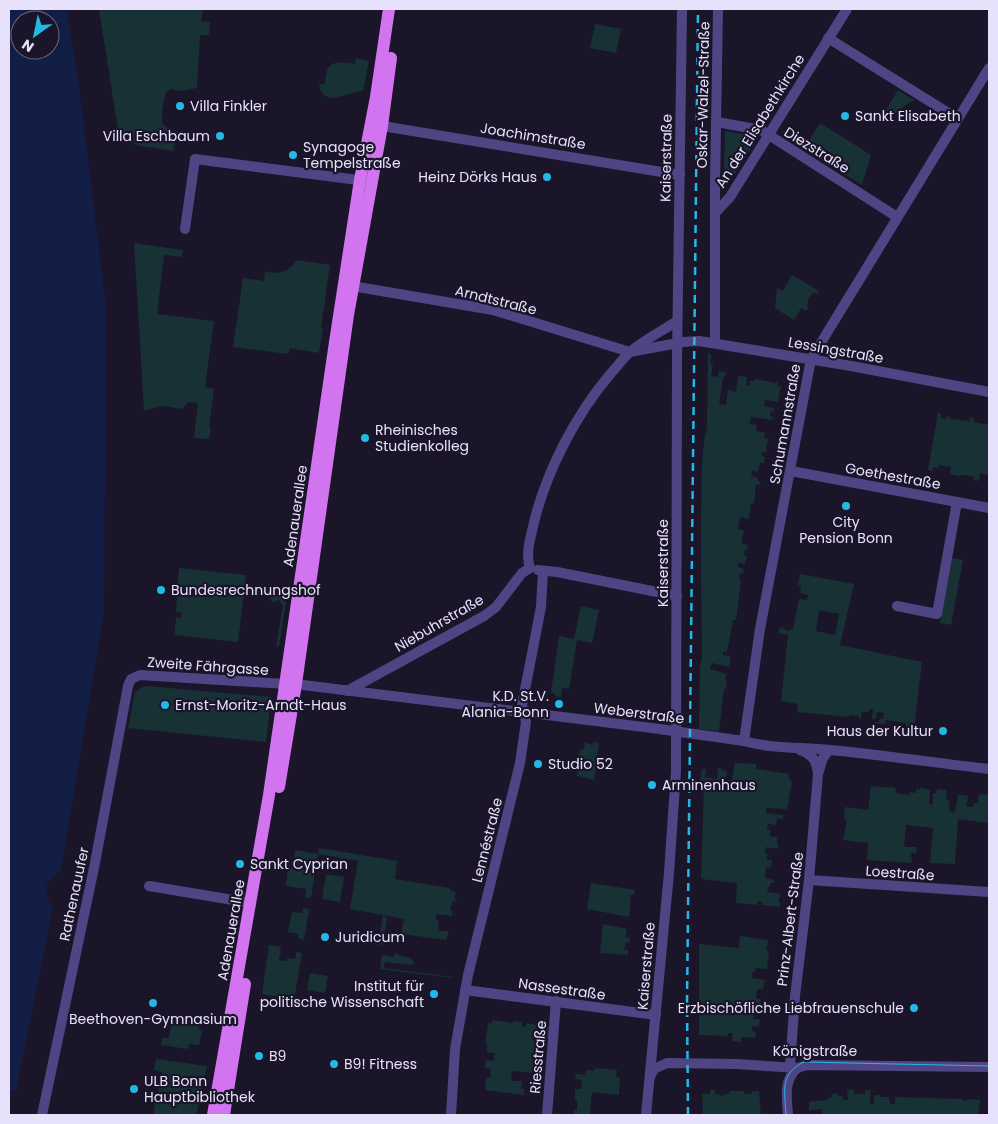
<svg xmlns="http://www.w3.org/2000/svg" width="998" height="1124" font-family="Poppins,sans-serif">
	<style>
		.green { fill: #183134; fill-rule: evenodd }
		.water { fill: #121e46; fill-rule: evenodd }
		.lines { fill: none; stroke-linecap: round; stroke-linejoin: round }
		.minor { stroke: #504584; stroke-width: 10 }
		.primary { stroke: #d274f0; stroke-width: 12 }
		.tram { stroke: #22b9e7; stroke-width: 1 }
		.rail { stroke: #22b9e7; stroke-width: 2.5; stroke-dasharray: 8 6; stroke-linecap: butt }
		.poi-dot { fill: #22b9e7; stroke: #1b152a; stroke-width: 2 }
		.labels { text-anchor: middle; stroke-width: 4.5; stroke-linejoin: round; paint-order: stroke }
		.street-label { font-size: 14px; fill: #e8e1fc; stroke: #1b152a }
		.poi-label { font-size: 14px; fill: #e8e1fc; stroke: #1b152a; text-anchor: start }
	</style>
	<rect width="100%" height="100%" fill="#1b152a"/>
	<g class="green">
		<polygon points="99,9 203,9 201,21 210,22 209,35 200,35 197,88 181,91 171,89 166,92 162,110 162,123 172,132 170,143 175,143 173,151 135,145 131,135 118,130"/>
		<polygon points="595,24 621,29 616,53 590,48"/>
		<path d="M356 58 369 61 363 91C350 90 324 111 319 84H325C326 61 334 61 355 64Z"/>
		<polygon points="898,90 914,100 898,110 891,119 883,115"/>
		<polygon points="820,123 871,155 862,185 804,149"/>
		<polygon points="725,131 753,136 756,140 735,174 731,176 727,175 724,171"/>
		<polygon points="134,243 183,250 182,257 164,255 157,314 214,321 205,387 214,389 209,427 211,427 209,439 194,438 198,403 189,402 184,406 183,409 161,406 144,411"/>
		<path d="M297 260 330 265 321 328H323L319 353 290 348 288 354 233 347 243 278 264 281 265 271C279 275 289 272 297 260Z"/>
		<polygon points="792,275 819,291 817,294 813,292 807,302 808,303 807,306 809,307 806,311 801,308 794,320 775,308 777,288 783,291"/>
		<path d="M708 353 711 354 710 364H713L711 376 718 377 719 371 727 373 723 378 719 404 726 405 728 390 736 392 738 376 747 377 746 385 749 386 750 381H755V379L775 383 778 382 777 386H781L778 402 765 400 764 406 774 408V411H771L770 416 773 417 772 420 751 417 749 424 757 425 756 431 765 433 764 438 769 439 766 447 767 452H762V456L765 457 764 463H760L758 472 752 471 751 476 758 478V481L761 482 760 485H756L754 504 751 503 749 519 740 517 738 529 744 531 741 543 748 545 747 550H745L744 555 747 556 745 564 738 563V567L744 569 743 574 740 573 739 579 741 580 736 620H733L727 652H723V655L729 656 731 658 729 667 712 663 710 669 726 674 725 680 727 681 726 689H724L719 731 699 729 700 667 702 657C701 610 701 562 701 515 702 486 700 455 707 427Z"/>
		<polygon points="938,413 941,414 941,418 946,419 946,416 950,417 950,419 969,421 970,417 974,418 974,422 989,425 988,476 980,473 979,481 974,480 974,477 967,475 960,475 959,476 950,474 951,467 939,465 938,468 933,467 933,471 928,470"/>
		<polygon points="952,558 963,560 951,625 940,623"/>
		<polygon points="179,568 246,575 238,642 174,635 176,618 181,618 182,612 176,612"/>
		<path d="M800 574 854 584 840 645 922 662 913 736 908 735V727H906V723L886 720 885 724 875 723V722H879L880 718 883 719 884 713 877 712 876 719H872L873 709H869V712H862L861 719H859V716L849 715V717L797 712 798 704 781 701 788 635 778 633 780 627 785 628 784 630 789 631 790 629 793 630 799 599 807 600 808 595 800 593 801 586 798 585ZM819 610 839 614 835 635 816 631Z"/>
		<polygon points="271,587 288,590 279,646 276,646 283,606 279,600 272,603 270,597"/>
		<polygon points="581,606 599,610 592,643 577,640 569,689 562,688 561,697 555,696 555,694 551,693 559,636 574,639"/>
		<polygon points="147,686 271,697 266,742 128,728 135,692 142,687"/>
		<polygon points="585,742 592,745 593,742 599,743 594,780 577,776 580,749 584,749"/>
		<polygon points="735,762 737,763 756,764 756,769 789,774 789,779 792,782 787,809 766,808 766,813 783,815 783,819 777,818 776,825 768,824 767,830 770,830 770,836 777,837 777,842 778,843 778,849 766,847 765,853 767,854 767,860 772,860 771,868 766,867 765,878 774,880 773,883 770,883 770,887 768,887 767,892 781,894 778,902 780,903 780,907 762,905 762,902 758,901 757,905 736,903 737,883 701,879 704,787 700,782 702,769 706,769 705,777 717,779 718,768 723,769 723,771 727,771 726,780 732,780"/>
		<polygon points="871,786 896,788 895,793 909,795 910,792 916,793 916,789 920,790 921,787 924,788 925,789 930,790 929,804 933,805 933,793 936,793 937,789 947,790 946,800 950,801 949,811 955,812 958,794 968,796 966,806 973,807 974,803 978,803 979,794 989,795 989,823 958,819 955,864 930,863 933,828 906,825 904,847 917,847 916,853 911,853 912,863 867,860 868,843 843,840 847,820 844,819 845,807 868,810"/>
		<polygon points="319,848 397,861 395,879 450,888 450,890 456,892 454,898 457,899 456,901 453,900 450,910 453,911 452,916 436,914 436,919 439,920 438,931 449,931 446,940 401,934 404,919 384,915 387,919 383,945 357,941 357,936 379,939 383,915 350,909 358,861 318,854 311,898 305,897 306,889 286,886 288,868 293,868 295,850 318,854"/>
		<polygon points="326,874 344,877 340,902 322,899"/>
		<polygon points="591,883 635,890 634,895 629,895 631,898 629,917 587,909"/>
		<polygon points="303,908 309,909 304,940 298,938 298,934 288,932 292,912 302,913"/>
		<polygon points="603,924 627,929 625,937 630,938 629,943 626,942 624,950 628,950 628,955 600,953"/>
		<polygon points="740,936 768,940 766,950 769,951 767,969 756,968 755,972 752,972 752,978 765,980 763,989 757,989 756,999 761,999 760,1008 756,1008 753,1019 760,1019 759,1027 752,1026 752,1031 756,1032 755,1038 741,1037 741,1042 732,1041 733,1033 728,1033 728,1036 699,1035 699,944 739,948"/>
		<polygon points="269,945 281,947 279,960 287,961 287,958 295,959 296,952 302,953 294,1000 262,994"/>
		<polygon points="395,952 397,955 408,957 413,960 413,965 385,962 384,968 453,977 453,978 380,969 382,955 394,957"/>
		<polygon points="310,973 328,976 325,993 307,990"/>
		<polygon points="165,1014 199,1020 199,1030 202,1031 199,1045 189,1044 188,1049 161,1045 162,1038 169,1038 171,1026 164,1024"/>
		<polygon points="492,1020 513,1023 514,1021 522,1022 522,1026 526,1027 527,1023 549,1027 548,1038 533,1037 533,1041 538,1042 537,1048 534,1048 533,1061 534,1061 532,1073 512,1071 511,1081 522,1081 521,1089 524,1089 524,1095 485,1090 486,1077 490,1078 491,1069 485,1068 486,1060 493,1061 495,1053 487,1053 487,1044 485,1044 488,1023 492,1023"/>
		<polygon points="156,1059 207,1066 196,1115 153,1115 162,1072 154,1070"/>
		<polygon points="595,1068 617,1070 616,1077 620,1077 619,1095 592,1092 590,1115 574,1115 573,1110 577,1110 577,1101 575,1100 575,1089 581,1089 582,1080 575,1079 576,1074 585,1075 586,1070 594,1071"/>
		<polygon points="711,1089 715,1090 715,1094 724,1096 724,1094 730,1093 730,1091 744,1091 745,1094 752,1094 752,1091 759,1091 761,1115 703,1115 702,1094 710,1094"/>
		<polygon points="847,1089 854,1090 854,1094 865,1094 865,1090 871,1090 870,1104 874,1104 874,1095 880,1095 880,1097 889,1097 890,1104 895,1104 895,1097 962,1099 964,1101 969,1099 980,1100 978,1115 822,1115 822,1109 809,1110 809,1102 827,1100 827,1098 832,1097 831,1093 838,1094 838,1096 843,1096 843,1100 848,1100"/>
	</g>
	<path class="water" d="M9 9H67L78 78 106 306 104 612 61 870C44 882 42 891 53 908L16 1090 9 1091ZM20 20H50V50H20Z"/>
	<g class="lines">
		<g class="minor">
			<polyline points="828,38 958,119"/>
			<polyline points="717,122 761,130 897,217"/>
			<polyline points="382,126 680,175"/>
			<polyline points="716,212 730,197 847,9"/>
			<polyline points="185,229 195,159 366,181"/>
			<polyline points="352,286 493,310 630,352"/>
			<polyline points="715,343 715,184 718,9"/>
			<polyline points="630,352 683,342 699,341 851,366 989,392"/>
			<polyline points="791,471 989,508"/>
			<path d="M530 568C526 556 529 543 532 531 544 475 575 415 612 372 618 366 623 358 630 352 644 340 662 331 677 321"/>
			<polyline points="538,570 557,572 677,596"/>
			<polyline points="897,606 937,614 957,502"/>
			<polyline points="347,691 484,616 496,607 522,573 530,568"/>
			<polyline points="744,741 760,629 811,359 989,68"/>
			<path d="M800 750C813 755 816 760 818 773"/>
			<polyline points="809,880 989,892"/>
			<polyline points="149,886 251,903"/>
			<polyline points="465,990 656,1015"/>
			<polyline points="790,1067 795,996 809,880 818,774 823,758 829,750"/>
			<polyline points="650,1077 654,1069 667,1063 736,1064 797,1068 807,1065 989,1067"/>
			<path d="M42 1115 95 863 128 686 131 679 140 675 303 685 652 728 744 741C772 749 801 747 830 750 883 755 936 763 989 769"/>
			<polyline points="451,1115 455,1049 468,975 520,763 526,722 522,705 541,607 543,571"/>
			<polyline points="547,1115 556,1001"/>
			<polyline points="646,1115 669,873 676,771 677,358 682,9"/>
			<path d="M788 1115C787 1098 783 1081 797 1068"/>
		</g>
		<g class="primary">
			<polyline points="279,787 296,684 348,315 382,126 391,58"/>
			<polyline points="213,1115 269,795 335,342 360,180 376,97 389,9"/>
			<polyline points="224,1115 245,984"/>
		</g>
		<path class="tram" d="M786 1115C785 1091 779 1074 804 1062L989 1066"/>
		<polyline class="rail" points="688,1115 687,1002 698,9"/>
	</g>
	<g class="poi-dot">
		<circle cx="180" cy="106" r="5"/>
		<circle cx="845" cy="116" r="5"/>
		<circle cx="220" cy="136" r="5"/>
		<circle cx="293" cy="155" r="5"/>
		<circle cx="547" cy="177" r="5"/>
		<circle cx="365" cy="438" r="5"/>
		<circle cx="846" cy="506" r="5"/>
		<circle cx="161" cy="590" r="5"/>
		<circle cx="559" cy="704" r="5"/>
		<circle cx="165" cy="705" r="5"/>
		<circle cx="943" cy="731" r="5"/>
		<circle cx="538" cy="764" r="5"/>
		<circle cx="652" cy="785" r="5"/>
		<circle cx="240" cy="864" r="5"/>
		<circle cx="325" cy="937" r="5"/>
		<circle cx="434" cy="994" r="5"/>
		<circle cx="153" cy="1003" r="5"/>
		<circle cx="914" cy="1008" r="5"/>
		<circle cx="259" cy="1056" r="5"/>
		<circle cx="334" cy="1064" r="5"/>
		<circle cx="134" cy="1089" r="5"/>
	</g>
	<g class="labels">
		<g class="street-label">
			<text transform="translate(703 95) rotate(-89)" y="5">Oskar-Walzel-Straße</text>
			<text transform="translate(760 121) rotate(-58)" y="5">An der Elisabethkirche</text>
			<text transform="translate(533 136) rotate(9)" y="5">Joachimstraße</text>
			<text transform="translate(817 150) rotate(32)" y="5">Diezstraße</text>
			<text transform="translate(666 158) rotate(-89)" y="5">Kaiserstraße</text>
			<text transform="translate(496 300) rotate(14)" y="5">Arndtstraße</text>
			<text transform="translate(836 350) rotate(10)" y="5">Lessingstraße</text>
			<text transform="translate(785 424) rotate(-80)" y="5">Schumannstraße</text>
			<text transform="translate(893 476) rotate(10)" y="5">Goethestraße</text>
			<text transform="translate(295 516) rotate(-82)" y="5">Adenauerallee</text>
			<text transform="translate(663 563) rotate(-90)" y="5">Kaiserstraße</text>
			<text transform="translate(439 623) rotate(-30)" y="5">Niebuhrstraße</text>
			<text transform="translate(208 666) rotate(4)" y="5">Zweite Fährgasse</text>
			<text transform="translate(639 713) rotate(7)" y="5">Weberstraße</text>
			<text transform="translate(487 840) rotate(-76)" y="5">Lennéstraße</text>
			<text transform="translate(900 873) rotate(4)" y="5">Loestraße</text>
			<text transform="translate(74 894) rotate(-78)" y="5">Rathenauufer</text>
			<text transform="translate(790 919) rotate(-83)" y="5">Prinz-Albert-Straße</text>
			<text transform="translate(231 930) rotate(-80)" y="5">Adenauerallee</text>
			<text transform="translate(646 966) rotate(-85)" y="5">Kaiserstraße</text>
			<text transform="translate(562 989) rotate(8)" y="5">Nassestraße</text>
			<text x="815" y="1056">Königstraße</text>
			<text transform="translate(538 1057) rotate(-85)" y="5">Riesstraße</text>
		</g>
		<g class="poi-label">
			<text x="190" y="111">Villa Finkler</text>
			<text x="855" y="121">Sankt Elisabeth</text>
			<text x="210" y="141" text-anchor="end">Villa Eschbaum</text>
			<text x="303" y="152">Synagoge<tspan x="303" dy="16">Tempelstraße</tspan></text>
			<text x="537" y="182" text-anchor="end">Heinz Dörks Haus</text>
			<text x="375" y="435">Rheinisches<tspan x="375" dy="16">Studienkolleg</tspan></text>
			<text x="846" y="527" text-anchor="middle">City<tspan x="846" dy="16">Pension Bonn</tspan></text>
			<text x="171" y="595">Bundesrechnungshof</text>
			<text x="549" y="701" text-anchor="end">K.D. St.V.<tspan x="549" dy="16">Alania-Bonn</tspan></text>
			<text x="175" y="710">Ernst-Moritz-Arndt-Haus</text>
			<text x="933" y="736" text-anchor="end">Haus der Kultur</text>
			<text x="548" y="769">Studio 52</text>
			<text x="662" y="790">Arminenhaus</text>
			<text x="250" y="869">Sankt Cyprian</text>
			<text x="335" y="942">Juridicum</text>
			<text x="424" y="991" text-anchor="end">Institut für<tspan x="424" dy="16">politische Wissenschaft</tspan></text>
			<text x="904" y="1013" text-anchor="end">Erzbischöfliche Liebfrauenschule</text>
			<text x="153" y="1024" text-anchor="middle">Beethoven-Gymnasium</text>
			<text x="269" y="1061">B9</text>
			<text x="344" y="1069">B9! Fitness</text>
			<text x="144" y="1086">ULB Bonn<tspan x="144" dy="16">Hauptbibliothek</tspan></text>
		</g>
	</g>
	<rect width="998" height="1124" fill="none" stroke="#e8e1fc" stroke-width="20"/>
	<g transform="translate(35 35) rotate(213)"><circle r="24" fill="#1b152a" stroke="#6d677e"/>
	<path d="M0-4L9 19L0 12L-9 19Z" fill="#22b9e7"/>
	<text y="-8" font-size="14" font-weight="bold" text-anchor="middle" fill="#e8e1fc">N</text>
	</g>
</svg>
